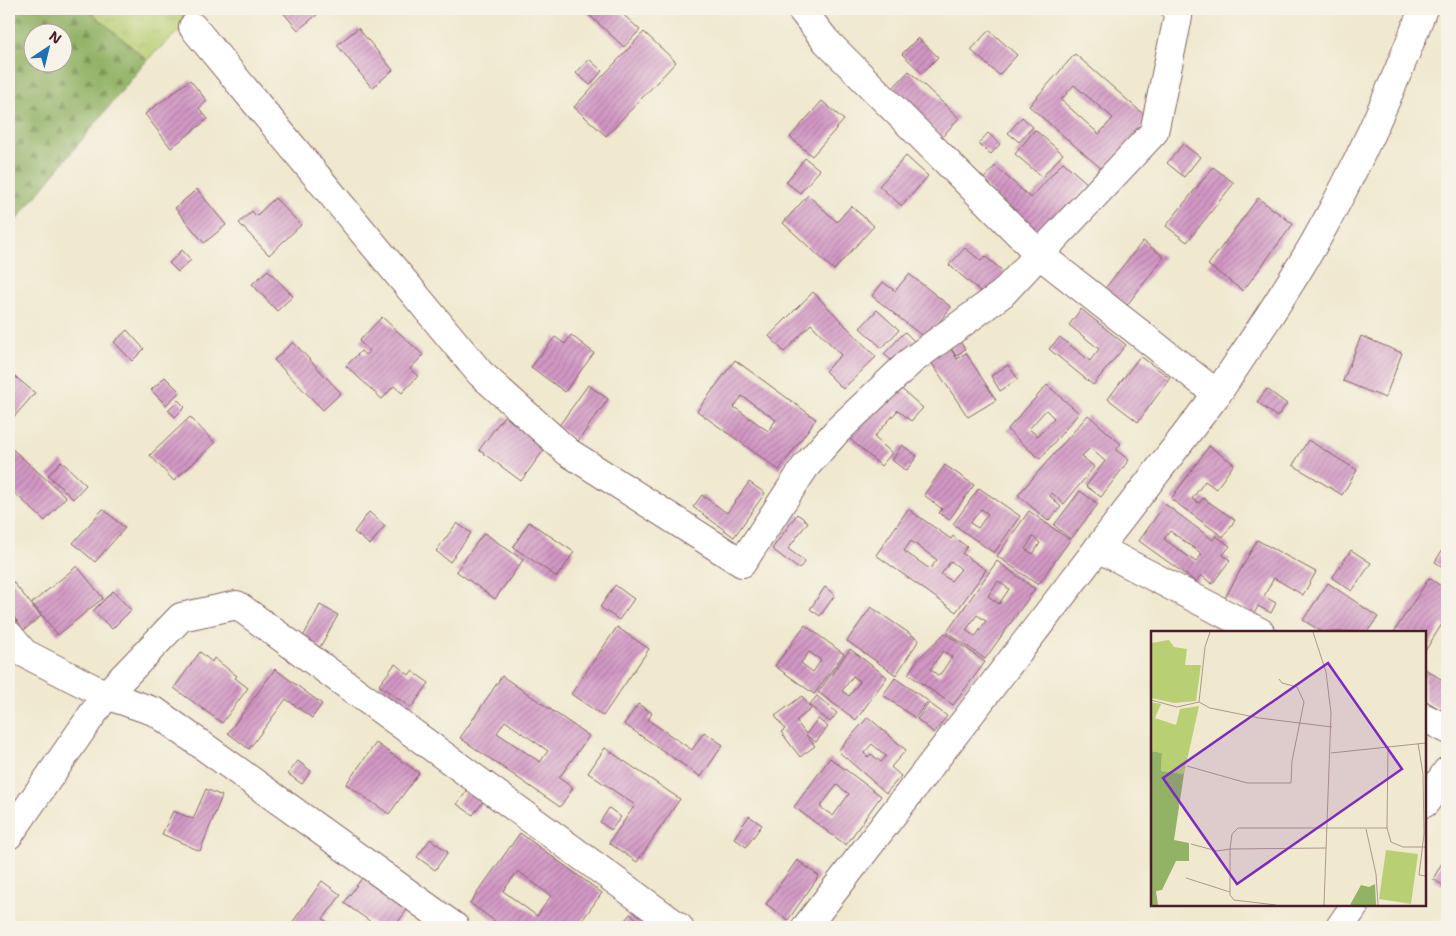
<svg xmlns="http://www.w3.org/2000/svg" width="1456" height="936" font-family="'Shantell Sans',sans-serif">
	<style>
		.grass { fill: url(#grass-tufts); stroke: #827750 }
		.forest { fill: url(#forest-firs); stroke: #6e6848; fill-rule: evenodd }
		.building { fill: url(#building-hatch); fill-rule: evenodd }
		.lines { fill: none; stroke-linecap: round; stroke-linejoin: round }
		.minor-casing { stroke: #846564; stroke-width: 30 }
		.tertiary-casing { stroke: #846564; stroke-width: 30 }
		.minor { stroke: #fff; stroke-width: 28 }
		.tertiary { stroke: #fff; stroke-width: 28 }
		.inset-road { fill: none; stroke: #ae988d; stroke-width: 1 }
		.view { fill: #7b2cbf; fill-opacity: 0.15; stroke: #7b2cbf; stroke-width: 2.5 }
		.inset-edge { fill: none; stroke: #4a1f2b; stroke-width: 2.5 }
	</style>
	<defs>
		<pattern id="grass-tufts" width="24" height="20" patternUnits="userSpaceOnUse" patternTransform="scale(1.25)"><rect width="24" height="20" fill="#b9cf74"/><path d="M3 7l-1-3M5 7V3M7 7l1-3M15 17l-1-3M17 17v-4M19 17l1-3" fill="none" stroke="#a1b165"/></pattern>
		<pattern id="forest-firs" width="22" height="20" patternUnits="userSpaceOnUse" patternTransform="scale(1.25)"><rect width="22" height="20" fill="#92b266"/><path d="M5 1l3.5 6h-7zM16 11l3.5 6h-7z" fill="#799054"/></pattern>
		<pattern id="building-hatch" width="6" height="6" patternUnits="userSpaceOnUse" patternTransform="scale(1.25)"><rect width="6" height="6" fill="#d298c5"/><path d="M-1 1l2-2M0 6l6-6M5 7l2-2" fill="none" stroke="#ac7ba0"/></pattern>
	</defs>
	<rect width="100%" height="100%" fill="#f7f3e8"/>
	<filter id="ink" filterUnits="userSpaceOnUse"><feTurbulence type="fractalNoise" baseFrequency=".02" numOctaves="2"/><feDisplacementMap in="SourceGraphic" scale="10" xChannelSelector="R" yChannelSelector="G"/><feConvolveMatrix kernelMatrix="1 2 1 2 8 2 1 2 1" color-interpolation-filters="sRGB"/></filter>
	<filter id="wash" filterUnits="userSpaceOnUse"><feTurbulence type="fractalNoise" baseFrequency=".0096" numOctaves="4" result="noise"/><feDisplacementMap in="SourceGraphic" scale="20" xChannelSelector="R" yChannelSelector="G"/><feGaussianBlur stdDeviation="1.12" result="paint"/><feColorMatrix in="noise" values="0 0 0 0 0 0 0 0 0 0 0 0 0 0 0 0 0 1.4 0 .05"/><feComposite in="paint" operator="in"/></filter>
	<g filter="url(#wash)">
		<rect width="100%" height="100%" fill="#f0e8cf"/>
		<polygon class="grass" points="87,9 203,9 147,60"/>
		<path class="forest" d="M9 9H87L147 60 9 229ZM32 32H62V62H32Z"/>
		<g id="blocks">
			<g class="building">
				<polygon points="280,9 324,9 298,30"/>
				<polygon points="591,9 617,9 640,30 624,47 587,13"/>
				<polygon points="358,28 393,70 372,88 337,45"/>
				<polygon points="989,30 1017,55 999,75 971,50"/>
				<polygon points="644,32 676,62 606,136 574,107"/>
				<polygon points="918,38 938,57 922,73 902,54"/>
				<path d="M1075 54 1149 119 1104 171 1029 106ZM1074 85 1113 118 1099 134 1061 100Z"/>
				<polygon points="589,59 602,71 590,85 576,73"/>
				<polygon points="909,71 959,118 942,137 891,90"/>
				<polygon points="190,80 207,101 199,108 208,119 171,148 145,114"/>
				<polygon points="822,101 844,120 812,156 790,137"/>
				<polygon points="1022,117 1033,127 1019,142 1008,133"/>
				<polygon points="1035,130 1063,154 1042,177 1015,154"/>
				<polygon points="988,133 1000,144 991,154 978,144"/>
				<polygon points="1183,144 1200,157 1184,177 1167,163"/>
				<polygon points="906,156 928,176 902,206 879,186"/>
				<polygon points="805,158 820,170 800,193 786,182"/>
				<polygon points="1063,162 1088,184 1039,240 981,182 995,166 1031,198"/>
				<polygon points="1213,167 1234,183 1187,242 1166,226"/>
				<polygon points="197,189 226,225 204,243 175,208"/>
				<polygon points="808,195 837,222 851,206 874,226 834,270 783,223"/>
				<polygon points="275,198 301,225 269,255 239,223 252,211 256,216"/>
				<polygon points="1258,198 1293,224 1243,291 1208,265"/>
				<polygon points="1143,241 1164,257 1124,309 1102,292"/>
				<polygon points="965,248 981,261 985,256 1005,273 986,296 949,265"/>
				<polygon points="182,250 191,260 178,272 169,263"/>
				<polygon points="268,270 293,296 277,311 252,284"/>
				<polygon points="909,274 951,307 926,339 872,296 883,282 895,291"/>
				<polygon points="813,292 876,357 843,389 825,371 841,355 811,324 784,352 769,336"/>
				<polygon points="1081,309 1126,345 1093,385 1049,349 1060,337 1090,361 1099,349 1069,325"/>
				<polygon points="877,310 899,330 882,348 860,328"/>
				<polygon points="382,317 423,355 410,369 418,376 402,393 394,386 382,399 346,366 361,351 365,355 370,351 359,341"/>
				<polygon points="127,330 144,349 132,361 114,342"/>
				<polygon points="905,332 916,343 896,364 884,354"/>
				<polygon points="571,335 594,353 565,392 531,367 555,337 565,344"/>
				<polygon points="1361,336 1402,353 1385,398 1343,381"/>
				<polygon points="959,340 965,349 956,356 950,346"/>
				<polygon points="293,342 341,393 323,410 274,360"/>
				<polygon points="949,346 957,359 966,353 996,400 968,417 929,359"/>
				<polygon points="1140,356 1170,378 1138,422 1108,399"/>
				<path d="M735 360 816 419 779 470 697 411ZM742 396 776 420 768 431 734 407Z"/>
				<polygon points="1008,365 1018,379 1000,391 991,376"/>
				<polygon points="11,373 35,393 13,418 9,414 9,376"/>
				<polygon points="165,377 180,392 166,405 151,390"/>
				<polygon points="896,384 923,408 911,421 898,410 874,437 892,453 881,466 849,438"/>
				<polygon points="588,385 608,399 578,441 558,427"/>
				<path d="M1047 385 1079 413 1040 459 1007 430ZM1046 410 1054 418 1038 436 1029 429Z"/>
				<polygon points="1267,389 1287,404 1277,417 1257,402"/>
				<polygon points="178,400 185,407 175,417 168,410"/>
				<polygon points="1088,415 1121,444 1116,450 1129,460 1101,497 1086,486 1105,461 1090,448 1082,456 1094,467 1064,504 1052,493 1050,496 1061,507 1048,521 1018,495"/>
				<polygon points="504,416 546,447 521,481 479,450"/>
				<polygon points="190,417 215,443 174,481 150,455"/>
				<polygon points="1308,440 1357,470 1342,495 1293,465"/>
				<polygon points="902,445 917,456 906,471 892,460"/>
				<polygon points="9,446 66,497 45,521 9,488"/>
				<polygon points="1209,446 1234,464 1216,489 1205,481 1192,499 1199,503 1203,498 1235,520 1223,537 1171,499"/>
				<polygon points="61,461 86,485 73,499 48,475"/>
				<polygon points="945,465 974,485 949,520 939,513 942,509 924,495"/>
				<polygon points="749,482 765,493 734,537 693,507 702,495 727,513"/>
				<path d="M979 488 1020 516 994 553 953 524ZM981 509 988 514 978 528 970 523Z"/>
				<polygon points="1080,491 1098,504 1071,539 1054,525"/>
				<path d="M1165 504 1213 540 1216 536 1230 546 1223 555 1230 560 1212 584 1201 575 1196 582 1139 541ZM1170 531 1202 554 1196 562 1164 539Z"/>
				<polygon points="103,509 125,528 95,562 73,543"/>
				<path d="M908 509 951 539 953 536 967 547 962 553 986 570 956 612 876 555ZM911 541 937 560 930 569 904 551ZM951 561 961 569 951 581 941 574Z"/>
				<path d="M1029 511 1070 540 1038 585 997 556ZM1033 537 1040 543 1033 554 1025 549Z"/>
				<polygon points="369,512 385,526 370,545 354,532"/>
				<polygon points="797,514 808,522 788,549 805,561 799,569 772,549"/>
				<polygon points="529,522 574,552 557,577 513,547"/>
				<polygon points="457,523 471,533 450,562 436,551"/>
				<polygon points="484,533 523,560 495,599 456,571"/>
				<polygon points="1257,540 1316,572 1303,595 1274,578 1264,596 1276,603 1271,613 1258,606 1254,614 1225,598"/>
				<polygon points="1447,542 1447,570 1435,562"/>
				<polygon points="1351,550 1371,563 1352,591 1332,578"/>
				<path d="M997 561 1035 589 985 659 947 632ZM998 581 1009 589 999 604 988 596ZM977 615 986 621 975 637 966 630Z"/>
				<polygon points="77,566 103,598 58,635 32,603"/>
				<polygon points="9,577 41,616 24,630 9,611"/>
				<polygon points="1429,578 1447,590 1447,628 1442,624 1425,651 1425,632 1394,632"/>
				<polygon points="1328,583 1378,617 1367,632 1322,632 1303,620"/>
				<polygon points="615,585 634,599 619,620 600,607"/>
				<polygon points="825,587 835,595 820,616 810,609"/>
				<polygon points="113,591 131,610 112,629 93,611"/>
				<polygon points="320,605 338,615 320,647 303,637"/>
				<polygon points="871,607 919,640 896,675 847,641"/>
				<path d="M805 625 844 654 814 694 775 666ZM809 652 821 660 813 672 801 663Z"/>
				<polygon points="617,627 649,649 603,716 571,694"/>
				<path d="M945 633 985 662 953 705 908 674 917 660ZM943 651 952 657 939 676 930 669Z"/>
				<path d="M850 649 887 677 856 720 818 692ZM853 676 860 682 849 696 842 691Z"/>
				<polygon points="200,652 212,662 214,658 237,676 235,678 248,688 222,723 174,688"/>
				<polygon points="395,664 409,675 412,671 429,683 411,708 379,685"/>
				<polygon points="275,669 322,704 312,718 286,699 249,749 228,733"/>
				<polygon points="1425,669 1447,683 1447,714 1425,700"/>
				<path d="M502 676 589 736 559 778 573 788 560 807 460 738ZM505 721 548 751 540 762 497 733Z"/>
				<polygon points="895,678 928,701 915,718 883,695"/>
				<polygon points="802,696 811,709 796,721 806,734 818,719 828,727 816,742 806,735 815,746 800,757 781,732 785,729 775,716"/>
				<polygon points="817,696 837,713 830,722 809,705"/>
				<polygon points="929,703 947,716 934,733 917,719"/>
				<polygon points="638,704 652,713 648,720 692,750 704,732 723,745 701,777 624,724"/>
				<path d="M868 717 906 750 891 767 901 776 886 793 838 751ZM872 744 886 756 881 762 871 754 868 757 864 753Z"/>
				<polygon points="376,743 419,773 389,814 346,784"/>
				<polygon points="605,748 680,799 637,862 609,843 635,805 588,773"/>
				<path d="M830 758 881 796 846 845 794 807ZM837 785 849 794 833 816 820 807Z"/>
				<polygon points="298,761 311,771 302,784 288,774"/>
				<polygon points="470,787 485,799 473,815 457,804"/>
				<polygon points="206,789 222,796 200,851 162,834 173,811 193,819"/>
				<polygon points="609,808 621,817 611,830 600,822"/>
				<polygon points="749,816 762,825 746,847 734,838"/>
				<path d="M520 833 602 893 577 927H503L470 903ZM518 871 551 896 537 916 503 891Z"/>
				<polygon points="430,839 448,852 435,870 417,857"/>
				<polygon points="1447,854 1447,888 1433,879"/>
				<polygon points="797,860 819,876 788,920 766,904"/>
				<polygon points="362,878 407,910 394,927 378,927 344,903"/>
				<polygon points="322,881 341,895 323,919 335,927 289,927"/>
				<polygon points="630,914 649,927 620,927"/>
			</g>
		</g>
	</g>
	<g filter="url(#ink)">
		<use href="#blocks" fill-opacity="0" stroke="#846564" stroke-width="1"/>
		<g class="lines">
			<defs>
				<g id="minor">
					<polyline points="801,9 826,41 1040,255 1217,394"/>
					<polyline points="193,27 480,373 568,452 742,563 805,467 837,431 911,361 1002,294 1154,132 1178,17 1176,9"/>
					<polyline points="1098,548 1260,632"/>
					<polyline points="9,635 24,653 106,695 181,617 237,605 679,927"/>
					<polyline points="1425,718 1447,729"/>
					<polyline points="1425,803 1447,771"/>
					<polyline points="9,835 106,695 156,712 455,927"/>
					<polyline points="1340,927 1355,905"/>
				</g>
				<path id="tertiary" d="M806 927 1217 394C1251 343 1286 293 1316 240 1358 166 1393 88 1423 9"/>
			</defs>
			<use href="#minor" class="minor-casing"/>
			<use href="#tertiary" class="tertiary-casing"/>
			<use href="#minor" class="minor"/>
			<use href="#tertiary" class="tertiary"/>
		</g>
	</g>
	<g transform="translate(1151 631)">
		<rect width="275" height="275" fill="#f0e8cf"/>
		<path d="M18 9 23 16 36 18 34 34H50L45 70 23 72 0 67V12ZM0 71 10 73 4 87 25 94 29 78 48 75 33 143 10 140 11 122 0 120Z" fill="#b9cf74"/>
		<path d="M0 120 11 122 10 140 33 143 23 209 38 212V230H25L11 259 5 260 7 274H0ZM224 253 225 274H199L210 254 218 256Z" fill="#92b266"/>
		<path d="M235 219 267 223 260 273 228 268Z" fill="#b9cf74"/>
		<path class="inset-road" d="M162 1 175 41 180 82 173 274M0 69 26 76 48 71 54 16 59 1M48 71 59 77 108 87 181 96M267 112 272 143 273 203 268 244 275 245M237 115 236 197 240 211 252 216H275M180 122 275 112M36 135 96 152H140L141 130 153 71 146 56 131 52 128 48M215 198 225 243 227 274M40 213 66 220 79 218 81 203 87 197H236M35 247 79 261M125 274 83 269 79 264V218L175 217"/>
		<path class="view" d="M177 32 251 138 86 253 12 147Z"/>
		<rect width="275" height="275" class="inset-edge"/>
	</g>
	<rect width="1456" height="936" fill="none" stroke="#f7f3e8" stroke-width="30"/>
	<g transform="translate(48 48) rotate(35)"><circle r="24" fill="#f7f3e8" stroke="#b29e9c"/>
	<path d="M0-4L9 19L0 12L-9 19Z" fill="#1f6fb2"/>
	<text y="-8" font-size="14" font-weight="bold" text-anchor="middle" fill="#4a1f2b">N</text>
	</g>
</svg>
